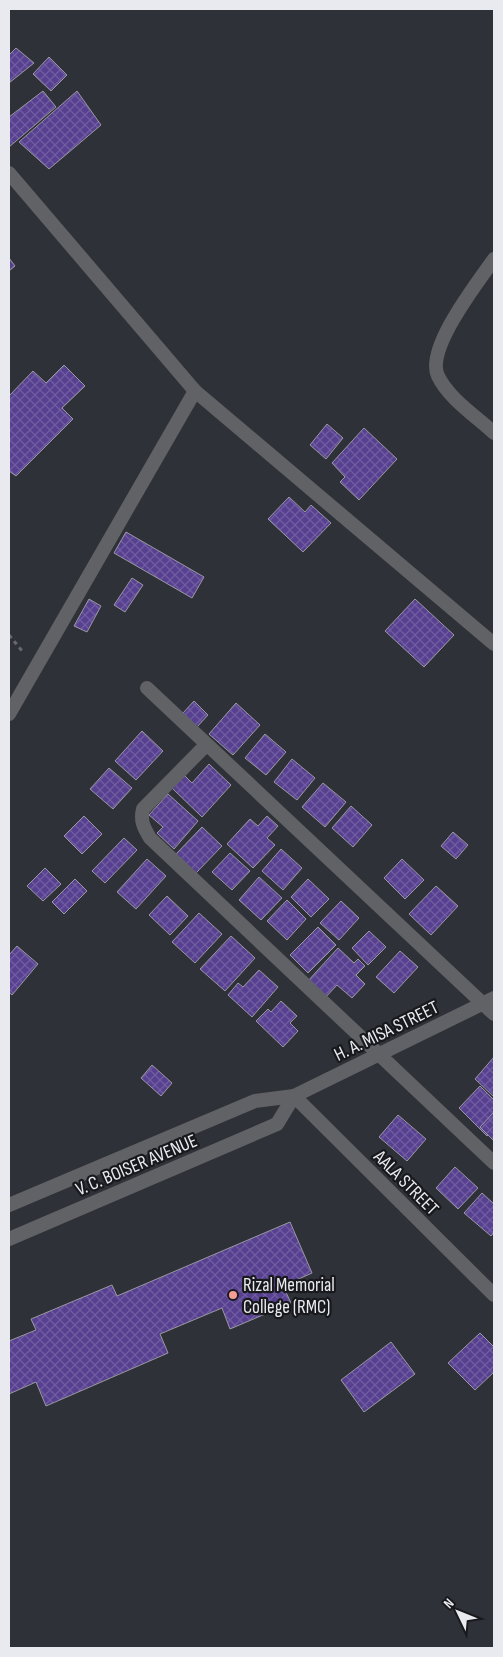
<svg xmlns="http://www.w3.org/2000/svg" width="503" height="1657" font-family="'Sofia Sans Condensed',sans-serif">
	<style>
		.building { fill: url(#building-cross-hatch); stroke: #9998a0 }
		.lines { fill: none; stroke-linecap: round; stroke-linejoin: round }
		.path { stroke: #67696f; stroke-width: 3; stroke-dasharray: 4 4; stroke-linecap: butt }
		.minor { stroke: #606265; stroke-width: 14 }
		.tertiary { stroke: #606265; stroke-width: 14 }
		.poi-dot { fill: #f59c94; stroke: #18191c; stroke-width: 2 }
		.labels { text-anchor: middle; stroke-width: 4.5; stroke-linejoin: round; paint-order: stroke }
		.street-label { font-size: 19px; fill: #e9eaef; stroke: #18191c }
		.poi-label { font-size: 19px; fill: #e9eaef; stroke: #18191c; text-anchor: start }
	</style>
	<defs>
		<pattern id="building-cross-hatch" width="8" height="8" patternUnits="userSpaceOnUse" patternTransform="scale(1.25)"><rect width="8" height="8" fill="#584091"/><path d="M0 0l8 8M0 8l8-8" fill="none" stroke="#705ca1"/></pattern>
	</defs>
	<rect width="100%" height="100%" fill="#2f3138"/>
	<g class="building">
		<polygon points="16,48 34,63 9,83 9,55"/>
		<polygon points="49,57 67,75 51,91 33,74"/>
		<polygon points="43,91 56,107 9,147 9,117"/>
		<polygon points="77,91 101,125 49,169 19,142"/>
		<polygon points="9,258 15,266 9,271"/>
		<polygon points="64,365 85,386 62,408 73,419 16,476 9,471 9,396 33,371 46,383"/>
		<polygon points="327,424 343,438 326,459 310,445"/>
		<polygon points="364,428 397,459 359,500 340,482 345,477 332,463"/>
		<polygon points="289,497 305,512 311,505 331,523 303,552 268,519"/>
		<polygon points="126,532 204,577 192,598 114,553"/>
		<polygon points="132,578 143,585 125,612 114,605"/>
		<polygon points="89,599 101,606 87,632 74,626"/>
		<polygon points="415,599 454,635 424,667 385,631"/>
		<polygon points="194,701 208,715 197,727 183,713"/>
		<polygon points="236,703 260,725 233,755 209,734"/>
		<polygon points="142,731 163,751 136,780 115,761"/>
		<polygon points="265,734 286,752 266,775 245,758"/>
		<polygon points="292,759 315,778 297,800 274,782"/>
		<polygon points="209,764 231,785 202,817 172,788 184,775 192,783"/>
		<polygon points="109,768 132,788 113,809 90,789"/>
		<polygon points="323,783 346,802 325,827 302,807"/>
		<polygon points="168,794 198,821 174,849 157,833 163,827 149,815"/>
		<polygon points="351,806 372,825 353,847 332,828"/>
		<polygon points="84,816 102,834 82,854 64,836"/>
		<polygon points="267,816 278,826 267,838 275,845 253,868 227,844 250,819 258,826"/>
		<polygon points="202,827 222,846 196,873 176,854"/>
		<polygon points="453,832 468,845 456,859 441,846"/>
		<polygon points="124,838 137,850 105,883 92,871"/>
		<polygon points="281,849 302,868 283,890 262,871"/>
		<polygon points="230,853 250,871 232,890 212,872"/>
		<polygon points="147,859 166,876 136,909 117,892"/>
		<polygon points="402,859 424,880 405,899 384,878"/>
		<polygon points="45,868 61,884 43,901 27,886"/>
		<polygon points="259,877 282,898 261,920 239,900"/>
		<polygon points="75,879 87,891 64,914 52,902"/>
		<polygon points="308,879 329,899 311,917 291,897"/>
		<polygon points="436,886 458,906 431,935 409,914"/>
		<polygon points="167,896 188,916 170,935 149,915"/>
		<polygon points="287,900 306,919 287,940 267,921"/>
		<polygon points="341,901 359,918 339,940 320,923"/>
		<polygon points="199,913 222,934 195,963 172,942"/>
		<polygon points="318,927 336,945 308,973 290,955"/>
		<polygon points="369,931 386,947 368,965 352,948"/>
		<polygon points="231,936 255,958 225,991 200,969"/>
		<polygon points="17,946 38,964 12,995 9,992 9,955"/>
		<polygon points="338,948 354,963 358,959 365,966 356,975 365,984 352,998 337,985 324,999 307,982"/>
		<polygon points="400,951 418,967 394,993 376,977"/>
		<polygon points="259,970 278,987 252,1017 228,995 238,983 243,987"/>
		<polygon points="281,1001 297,1016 290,1023 298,1031 283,1047 256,1021 268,1009 271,1012"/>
		<polygon points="494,1057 494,1097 475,1079"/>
		<polygon points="152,1065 172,1083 161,1096 141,1078"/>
		<polygon points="480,1086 494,1100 494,1128 487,1136 459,1108"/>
		<polygon points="494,1112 494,1141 480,1127"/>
		<polygon points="398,1115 426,1139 407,1161 379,1137"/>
		<polygon points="455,1167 478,1188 458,1209 436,1188"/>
		<polygon points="482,1193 494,1204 494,1232 491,1236 464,1213"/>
		<polygon points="290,1222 312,1273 283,1286 291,1303 230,1329 222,1308 160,1334 168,1353 46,1406 36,1382 9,1394 9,1341 36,1330 31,1319 112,1285 117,1296"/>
		<polygon points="480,1333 494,1347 494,1372 475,1390 448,1363"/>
		<polygon points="391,1342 415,1374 364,1412 341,1380"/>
	</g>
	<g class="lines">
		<polyline class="path" points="9,635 23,652"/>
		<g class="minor">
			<polyline points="9,173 195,391 494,644"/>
			<path d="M494 259C478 282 425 349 438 376 449 399 476 416 494 433"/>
			<polyline points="147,688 494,1014"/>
			<polyline points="9,714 195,391"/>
			<path d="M206 745 143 809C140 821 144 828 150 838L494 1163"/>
			<polyline points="294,1096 494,1295"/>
		</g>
		<g class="tertiary">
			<polyline points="9,1205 255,1101 294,1096 494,998"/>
			<polyline points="9,1239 277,1124 294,1096"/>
		</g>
	</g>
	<circle class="poi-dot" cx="233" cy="1295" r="5"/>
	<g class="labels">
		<g class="street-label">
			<text transform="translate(386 1030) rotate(-26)" y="7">H. A. MISA STREET</text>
			<text transform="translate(136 1164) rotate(-23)" y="7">V. C. BOISER AVENUE</text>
			<text transform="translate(407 1182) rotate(45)" y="7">AALA STREET</text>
		</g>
		<g class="poi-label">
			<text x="243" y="1291">Rizal Memorial<tspan x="243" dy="22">College (RMC)</tspan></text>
		</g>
	</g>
	<rect width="503" height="1657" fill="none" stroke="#e9eaef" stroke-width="20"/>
	<g transform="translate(458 1612) rotate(313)" stroke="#18191c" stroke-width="4" paint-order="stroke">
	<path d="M0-4L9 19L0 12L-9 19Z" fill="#e9eaef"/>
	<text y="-8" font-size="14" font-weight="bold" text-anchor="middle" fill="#e9eaef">N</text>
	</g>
</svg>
